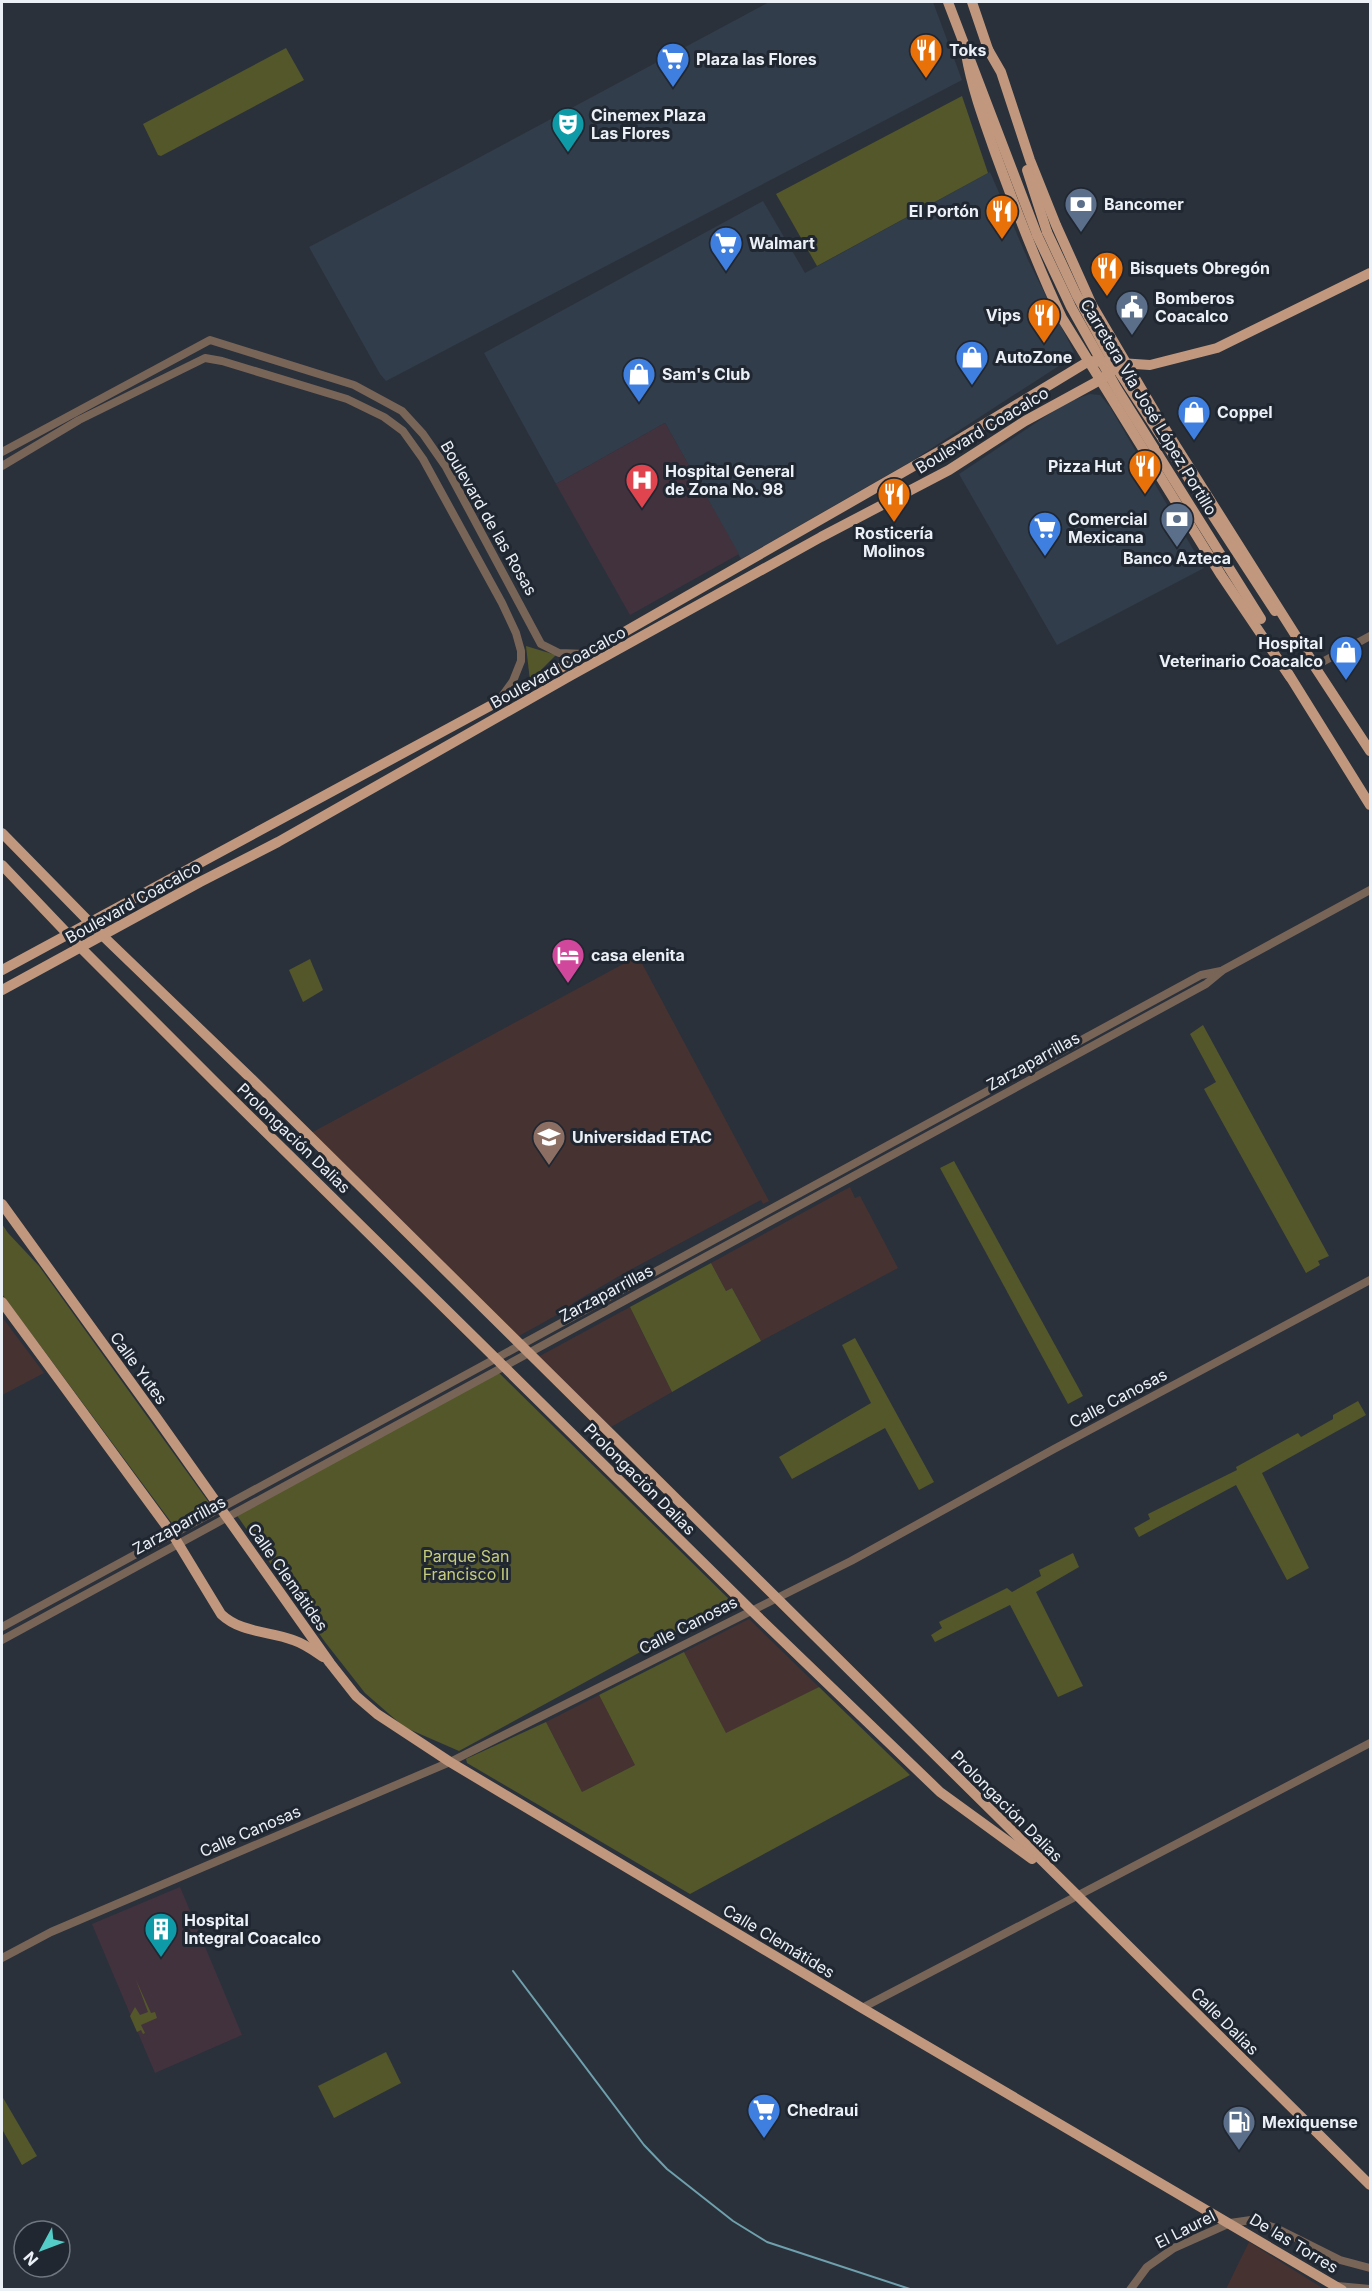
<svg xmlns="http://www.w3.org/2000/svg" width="1372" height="2291" font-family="Inter,sans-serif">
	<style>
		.built { fill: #313d4a }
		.education { fill: #473232 }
		.medical { fill: #42323e }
		.green { fill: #54572a }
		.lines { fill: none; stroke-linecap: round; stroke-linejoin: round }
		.stream { stroke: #6ea0ad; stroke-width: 2 }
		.minor { stroke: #796558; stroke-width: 8 }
		.major { stroke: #c1987d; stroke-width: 10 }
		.major-bridge { stroke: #c1987d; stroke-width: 10 }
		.labels { text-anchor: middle; stroke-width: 6; stroke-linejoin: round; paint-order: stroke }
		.poi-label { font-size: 16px; font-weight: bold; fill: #ebf0f6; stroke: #202731; text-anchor: start }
		.street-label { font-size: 16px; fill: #ebf0f6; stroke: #202731 }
		.park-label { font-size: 16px; fill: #c6cc7c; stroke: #202731 }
	</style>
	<rect width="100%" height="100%" fill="#2a313b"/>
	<g class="built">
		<polygon points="769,2 933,2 962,80 386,381 380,374 309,247 454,171"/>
		<polygon points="990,172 1029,262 1074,352 1068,360 912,461 741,559 665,423 556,484 484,353 763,201 805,273"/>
		<polygon points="1090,394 1100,395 1110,407 1204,568 1057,645 959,474 1067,402"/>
	</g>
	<g class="education">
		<polygon points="638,956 769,1201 763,1204 761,1200 626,1272 573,1303 571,1307 519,1336 311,1133"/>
		<polygon points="850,1187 855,1198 860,1196 898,1268 761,1341 732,1288 726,1291 711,1263"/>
		<polygon points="630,1307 672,1392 611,1427 538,1357"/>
		<polygon points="2,1317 44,1373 2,1395"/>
		<polygon points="749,1619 819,1687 726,1734 684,1652"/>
		<polygon points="599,1695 635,1765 582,1792 546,1722"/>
		<polygon points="1249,2242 1324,2289 1226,2289"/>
	</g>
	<g class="medical">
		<polygon points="665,423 739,554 630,615 556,484"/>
		<polygon points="180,1887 242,2035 155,2073 92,1924"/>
	</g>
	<g class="green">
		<polygon points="286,48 304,80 161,156 158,155 143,124"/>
		<polygon points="962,96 988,173 817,266 776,194"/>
		<polygon points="526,646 556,655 530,681"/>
		<polygon points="310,959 323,990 303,1002 289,970"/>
		<polygon points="1203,1025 1329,1256 1318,1261 1320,1265 1306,1273 1204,1089 1216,1082 1190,1034"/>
		<polygon points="954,1161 1083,1396 1068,1404 940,1168"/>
		<polygon points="2,1224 8,1233 39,1266 210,1504 174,1526 2,1294"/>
		<polygon points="711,1263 726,1291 732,1288 761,1341 672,1392 630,1307"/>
		<polygon points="855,1338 934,1482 919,1490 885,1428 792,1479 779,1457 871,1403 842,1345"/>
		<polygon points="494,1368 732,1602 459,1751 404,1727 365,1693 325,1642 236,1514"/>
		<polygon points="1358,1401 1366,1415 1262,1473 1309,1568 1287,1580 1236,1485 1139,1537 1134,1528 1150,1519 1148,1514 1237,1470 1236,1467 1298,1433 1301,1437 1333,1419 1333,1415"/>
		<polygon points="1073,1553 1079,1567 1036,1592 1083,1686 1058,1697 1010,1605 935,1642 931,1635 942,1628 939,1622 1007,1588 1012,1592 1041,1576 1039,1570"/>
		<polygon points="684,1652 726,1733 819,1687 910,1775 690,1894 467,1763 466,1759 546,1722 582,1792 635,1765 599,1695"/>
		<polygon points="136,1980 151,2013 155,2012 157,2018 141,2025 145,2033 143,2034 141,2030 137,2032 130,2016 135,2007 140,2015 148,2012"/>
		<polygon points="386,2052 401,2083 334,2118 318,2086"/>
		<polygon points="2,2096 37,2156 22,2165 2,2129"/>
	</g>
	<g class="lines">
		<polyline class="stream" points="513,1971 644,2145 667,2169 733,2221 767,2242 913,2290"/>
		<g class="minor">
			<polyline points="2,452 210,340 354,385 402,411 423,434 446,467 541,644 559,653 586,654"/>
			<polyline points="2,466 79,420 205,358 222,361 347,399 384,417 403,431 423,459 502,603 516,633 521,651 521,661 513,681 500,699"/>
			<polyline points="1315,666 1370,636"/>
			<polyline points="2,1627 1201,975 1221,971"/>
			<polyline points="2,1640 1206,984 1223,970 1370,890"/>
			<polyline points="2,1958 51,1932 450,1762 851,1561 1054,1449 1370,1280"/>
			<polyline points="862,2008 1370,1743"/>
			<polyline points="1337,2286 1370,2289"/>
			<polyline points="1130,2290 1147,2267 1174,2248 1230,2223 1251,2220 1276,2228 1340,2260 1370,2268"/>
		</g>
		<g class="major">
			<polyline points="948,2 1037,235"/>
			<polyline points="972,2 989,52"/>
			<polyline points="986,46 1001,72 1030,160 1056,225 1092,305 1162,424 1315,666"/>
			<path d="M966 54C972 89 984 121 996 155 1016 210 1037 265 1062 318L1221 575 1290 677"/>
			<polyline points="1027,170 1047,232"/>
			<polyline points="1311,661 1370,751"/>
			<polyline points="1286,670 1370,805"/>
			<polyline points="2,833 103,936 262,1089 1370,2185"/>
			<polyline points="2,865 81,948 216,1083 751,1610 940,1792 1032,1859"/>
			<polyline points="2,970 586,654 940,451 1089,361 1150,365 1217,348 1370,273"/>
			<polyline points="2,990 200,882 278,842 570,676 821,537 949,470 1025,421 1100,380 1114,369"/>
			<polyline points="2,1204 156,1417 330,1663 356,1696 377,1714 450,1762 862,2008 1342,2290"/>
			<path d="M2 1302 173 1535 221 1614C241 1633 269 1631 293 1640 305 1644 313 1650 323 1657"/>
		</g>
		<g class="major-bridge">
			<polyline points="1047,232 1076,294 1114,364 1275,611"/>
			<polyline points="1037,235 1071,307 1117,389 1261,619"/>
		</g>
	</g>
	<defs>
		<symbol id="restaurant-pin" viewBox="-11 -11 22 30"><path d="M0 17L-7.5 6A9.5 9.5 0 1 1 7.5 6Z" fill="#e8710a" stroke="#202731"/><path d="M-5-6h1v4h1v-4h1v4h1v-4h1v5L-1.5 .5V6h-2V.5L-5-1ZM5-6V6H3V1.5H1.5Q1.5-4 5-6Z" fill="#fff"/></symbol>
		<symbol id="supermarket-pin" viewBox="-11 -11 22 30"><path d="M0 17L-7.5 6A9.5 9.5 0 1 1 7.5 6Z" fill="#3f7fe0" stroke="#202731"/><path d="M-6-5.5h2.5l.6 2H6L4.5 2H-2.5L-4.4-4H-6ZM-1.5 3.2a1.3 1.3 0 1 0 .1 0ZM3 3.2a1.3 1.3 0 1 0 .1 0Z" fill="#fff"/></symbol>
		<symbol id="theatre-pin" viewBox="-11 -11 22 30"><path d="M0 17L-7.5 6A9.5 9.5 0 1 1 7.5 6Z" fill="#0f9aa8" stroke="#202731"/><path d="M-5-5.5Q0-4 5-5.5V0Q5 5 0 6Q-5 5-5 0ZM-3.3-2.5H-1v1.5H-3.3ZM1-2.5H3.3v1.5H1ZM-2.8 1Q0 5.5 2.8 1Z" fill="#fff"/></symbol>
		<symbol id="bank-pin" viewBox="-11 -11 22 30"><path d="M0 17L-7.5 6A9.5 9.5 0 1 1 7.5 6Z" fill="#5c6f8a" stroke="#202731"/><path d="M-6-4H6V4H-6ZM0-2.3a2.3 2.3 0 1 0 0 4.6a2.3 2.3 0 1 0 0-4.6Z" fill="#fff"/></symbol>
		<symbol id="civic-pin" viewBox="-11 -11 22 30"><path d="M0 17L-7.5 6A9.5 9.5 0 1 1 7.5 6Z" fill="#5c6f8a" stroke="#202731"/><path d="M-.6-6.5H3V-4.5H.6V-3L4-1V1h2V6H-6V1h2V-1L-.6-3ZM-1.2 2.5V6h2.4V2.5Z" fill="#fff"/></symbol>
		<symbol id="shop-pin" viewBox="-11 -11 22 30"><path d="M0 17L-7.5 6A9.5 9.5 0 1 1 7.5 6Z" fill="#3f7fe0" stroke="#202731"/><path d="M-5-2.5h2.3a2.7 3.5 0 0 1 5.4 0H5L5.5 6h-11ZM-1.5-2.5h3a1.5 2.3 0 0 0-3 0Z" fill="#fff"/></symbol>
		<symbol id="hospital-pin" viewBox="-11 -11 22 30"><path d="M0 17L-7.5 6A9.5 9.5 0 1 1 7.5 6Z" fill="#e0444e" stroke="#202731"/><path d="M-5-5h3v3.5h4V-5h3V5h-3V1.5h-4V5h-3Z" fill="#fff"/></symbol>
		<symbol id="hotel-pin" viewBox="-11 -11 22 30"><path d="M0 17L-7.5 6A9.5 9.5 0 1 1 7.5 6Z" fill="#d1479c" stroke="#202731"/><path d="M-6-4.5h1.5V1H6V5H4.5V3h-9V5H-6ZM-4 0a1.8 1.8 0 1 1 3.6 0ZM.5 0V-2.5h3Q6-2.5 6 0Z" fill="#fff"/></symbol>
		<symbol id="school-pin" viewBox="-11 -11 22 30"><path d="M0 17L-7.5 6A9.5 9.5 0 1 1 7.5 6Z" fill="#8d6e63" stroke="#202731"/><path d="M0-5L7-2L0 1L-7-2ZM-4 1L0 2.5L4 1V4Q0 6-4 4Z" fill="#fff"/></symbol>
		<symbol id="building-pin" viewBox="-11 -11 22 30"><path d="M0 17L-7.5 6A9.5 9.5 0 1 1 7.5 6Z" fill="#0f9aa8" stroke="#202731"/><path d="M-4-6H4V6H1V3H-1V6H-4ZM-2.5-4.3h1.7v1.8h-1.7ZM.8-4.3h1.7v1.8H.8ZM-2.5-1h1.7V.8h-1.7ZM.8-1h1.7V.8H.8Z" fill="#fff"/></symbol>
		<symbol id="fuel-pin" viewBox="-11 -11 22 30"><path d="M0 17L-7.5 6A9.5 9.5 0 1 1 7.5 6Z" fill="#5c6f8a" stroke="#202731"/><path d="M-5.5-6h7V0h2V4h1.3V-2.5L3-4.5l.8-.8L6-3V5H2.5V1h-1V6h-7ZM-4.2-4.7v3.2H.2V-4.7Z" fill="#fff"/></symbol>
	</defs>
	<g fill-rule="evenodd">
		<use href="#restaurant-pin" x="907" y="31" width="38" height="52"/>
		<use href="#supermarket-pin" x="654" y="40" width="38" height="52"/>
		<use href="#theatre-pin" x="549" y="105" width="38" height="52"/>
		<use href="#bank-pin" x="1062" y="185" width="38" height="52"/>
		<use href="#restaurant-pin" x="983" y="192" width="38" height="52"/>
		<use href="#supermarket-pin" x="707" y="224" width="38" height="52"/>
		<use href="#restaurant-pin" x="1088" y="249" width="38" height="52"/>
		<use href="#civic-pin" x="1113" y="288" width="38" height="52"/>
		<use href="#restaurant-pin" x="1025" y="296" width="38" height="52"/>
		<use href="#shop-pin" x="953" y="338" width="38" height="52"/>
		<use href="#shop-pin" x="620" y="355" width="38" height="52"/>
		<use href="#shop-pin" x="1175" y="393" width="38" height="52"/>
		<use href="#restaurant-pin" x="1126" y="447" width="38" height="52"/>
		<use href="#hospital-pin" x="623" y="461" width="38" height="52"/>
		<use href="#restaurant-pin" x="875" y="475" width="38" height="52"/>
		<use href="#bank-pin" x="1158" y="500" width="38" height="52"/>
		<use href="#supermarket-pin" x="1026" y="509" width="38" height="52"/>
		<use href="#shop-pin" x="1327" y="633" width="38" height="52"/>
		<use href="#hotel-pin" x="549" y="936" width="38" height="52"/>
		<use href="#school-pin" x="530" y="1118" width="38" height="52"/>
		<use href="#building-pin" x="142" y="1910" width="38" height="52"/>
		<use href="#supermarket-pin" x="745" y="2091" width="38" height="52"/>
		<use href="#fuel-pin" x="1220" y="2103" width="38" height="52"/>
	</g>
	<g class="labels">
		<g class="poi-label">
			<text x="949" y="56">Toks</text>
			<text x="696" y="65">Plaza las Flores</text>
			<text x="591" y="121">Cinemex Plaza<tspan x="591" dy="18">Las Flores</tspan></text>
			<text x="1104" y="210">Bancomer</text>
			<text x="979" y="217" text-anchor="end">El Portón</text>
			<text x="749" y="249">Walmart</text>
			<text x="1130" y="274">Bisquets Obregón</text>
			<text x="1155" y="304">Bomberos<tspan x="1155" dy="18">Coacalco</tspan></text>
			<text x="1021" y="321" text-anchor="end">Vips</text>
			<text x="995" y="363">AutoZone</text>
			<text x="662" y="380">Sam's Club</text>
			<text x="1217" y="418">Coppel</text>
			<text x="1122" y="472" text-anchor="end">Pizza Hut</text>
			<text x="665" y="477">Hospital General<tspan x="665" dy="18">de Zona No. 98</tspan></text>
			<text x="1068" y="525">Comercial<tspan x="1068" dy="18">Mexicana</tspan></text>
			<text x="894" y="539" text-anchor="middle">Rosticería<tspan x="894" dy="18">Molinos</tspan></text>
			<text x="1177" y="564" text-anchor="middle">Banco Azteca</text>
			<text x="1323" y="649" text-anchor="end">Hospital<tspan x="1323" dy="18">Veterinario Coacalco</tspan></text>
			<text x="591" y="961">casa elenita</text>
			<text x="572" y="1143">Universidad ETAC</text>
			<text x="184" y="1926">Hospital<tspan x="184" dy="18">Integral Coacalco</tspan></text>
			<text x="787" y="2116">Chedraui</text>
			<text x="1262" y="2128">Mexiquense</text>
		</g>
		<g class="street-label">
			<text transform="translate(1149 407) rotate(59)" y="6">Carretera Vía José López Portillo</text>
			<text transform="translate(982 430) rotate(-31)" y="6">Boulevard Coacalco</text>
			<text transform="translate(489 518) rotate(60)" y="6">Boulevard de las Rosas</text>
			<text transform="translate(558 667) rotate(-29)" y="6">Boulevard Coacalco</text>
			<text transform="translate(133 902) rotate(-29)" y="6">Boulevard Coacalco</text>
			<text transform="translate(1033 1061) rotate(-29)" y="6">Zarzaparrillas</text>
			<text transform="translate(294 1138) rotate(44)" y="6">Prolongación Dalias</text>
			<text transform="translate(606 1293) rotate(-28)" y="6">Zarzaparrillas</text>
			<text transform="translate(139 1368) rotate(54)" y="6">Calle Yutes</text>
			<text transform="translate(1118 1398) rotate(-28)" y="6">Calle Canosas</text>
			<text transform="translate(640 1479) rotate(45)" y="6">Prolongación Dalias</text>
			<text transform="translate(179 1525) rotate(-29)" y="6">Zarzaparrillas</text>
			<text transform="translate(288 1577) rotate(55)" y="6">Calle Clemátides</text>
			<text transform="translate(688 1625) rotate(-27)" y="6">Calle Canosas</text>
			<text transform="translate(1007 1806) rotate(45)" y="6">Prolongación Dalias</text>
			<text transform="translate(250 1831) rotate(-23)" y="6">Calle Canosas</text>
			<text transform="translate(779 1941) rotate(31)" y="6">Calle Clemátides</text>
			<text transform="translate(1225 2021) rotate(45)" y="6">Calle Dalias</text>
			<text transform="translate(1185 2229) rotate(-27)" y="6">El Laurel</text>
			<text transform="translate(1294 2243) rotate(31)" y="6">De las Torres</text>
		</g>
		<g class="park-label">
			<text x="466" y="1562">Parque San<tspan x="466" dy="18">Francisco II</tspan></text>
		</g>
	</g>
	<rect width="1372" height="2291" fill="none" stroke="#ebf0f6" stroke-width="6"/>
	<g transform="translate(42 2249) rotate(229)"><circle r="28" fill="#202731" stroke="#717780" stroke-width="1.5"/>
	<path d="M0-4.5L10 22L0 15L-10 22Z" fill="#54cdc9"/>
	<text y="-9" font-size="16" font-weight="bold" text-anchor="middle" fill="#ebf0f6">N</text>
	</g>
</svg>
